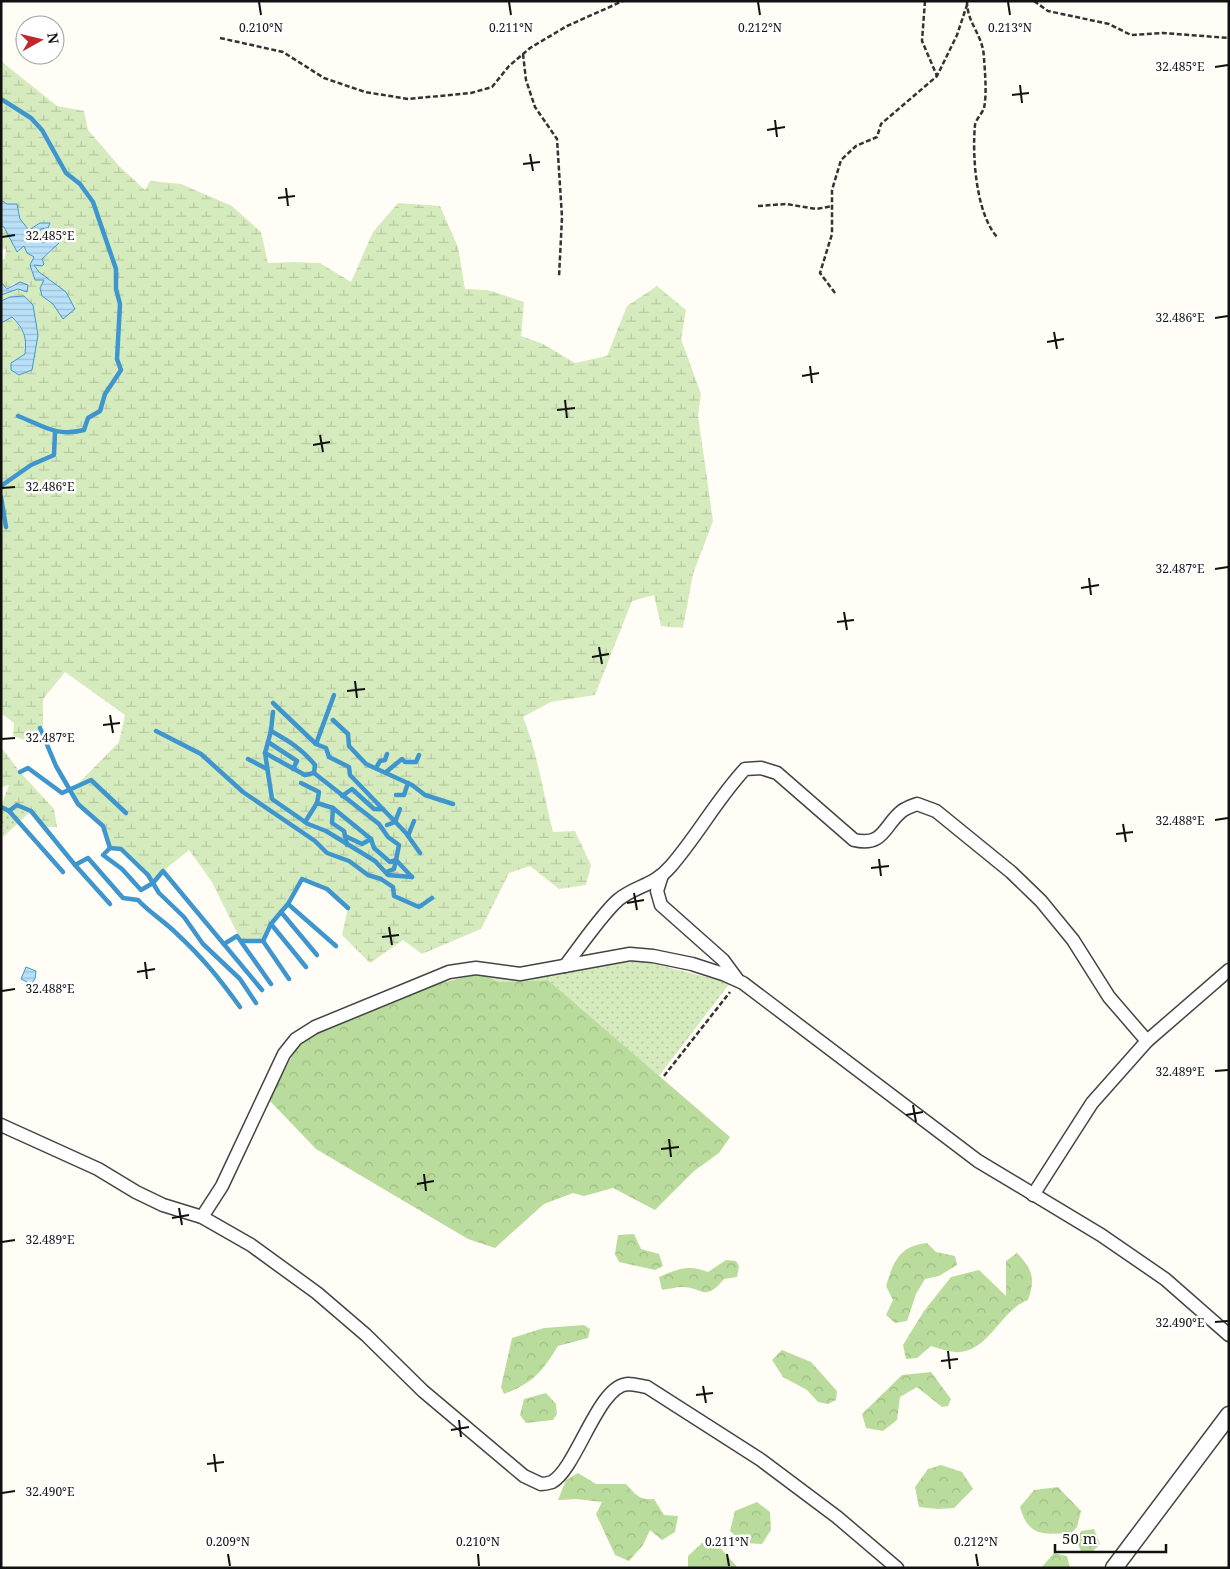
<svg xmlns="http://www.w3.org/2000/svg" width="1230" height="1569" font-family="'Noto Serif',serif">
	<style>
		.grass { fill: url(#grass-dots) }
		.forest { fill: url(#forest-crowns) }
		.wetland { fill: url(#wetland-marsh) }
		.water { fill: url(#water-rules); stroke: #3f96cf }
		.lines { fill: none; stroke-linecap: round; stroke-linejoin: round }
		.stream { stroke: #3f96cf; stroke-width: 4.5 }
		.minor-casing { stroke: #444; stroke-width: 15 }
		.tertiary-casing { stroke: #444; stroke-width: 19 }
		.path { stroke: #333; stroke-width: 2.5; stroke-dasharray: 5 2.5; stroke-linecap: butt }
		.minor { stroke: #fff; stroke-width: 12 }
		.tertiary { stroke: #fff; stroke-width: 16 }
		.ticks { fill: none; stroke: #111; stroke-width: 2 }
		.ticks-label { font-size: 12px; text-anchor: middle; fill: #111; stroke: #fff; stroke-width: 5; stroke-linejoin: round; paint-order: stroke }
	</style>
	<defs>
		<pattern id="grass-dots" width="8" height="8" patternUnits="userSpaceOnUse" patternTransform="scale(1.25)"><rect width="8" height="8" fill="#d5ebbd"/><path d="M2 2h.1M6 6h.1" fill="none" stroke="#b6c8a1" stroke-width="1.8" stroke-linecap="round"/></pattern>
		<pattern id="forest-crowns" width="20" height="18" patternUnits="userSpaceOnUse" patternTransform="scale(1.25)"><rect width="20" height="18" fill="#b9dc9c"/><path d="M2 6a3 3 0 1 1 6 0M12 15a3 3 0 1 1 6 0" fill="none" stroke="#9ebc85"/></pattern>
		<pattern id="wetland-marsh" width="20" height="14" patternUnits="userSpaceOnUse" patternTransform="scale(1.25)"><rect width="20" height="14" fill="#d5ebbd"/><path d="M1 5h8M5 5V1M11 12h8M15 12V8" fill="none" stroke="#b6c8a1"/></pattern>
		<pattern id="water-rules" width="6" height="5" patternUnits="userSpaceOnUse" patternTransform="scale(1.25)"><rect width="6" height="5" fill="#b9e0f7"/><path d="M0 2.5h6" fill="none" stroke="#9ebfd3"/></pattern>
	</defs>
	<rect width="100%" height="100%" fill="#fffdf5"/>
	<g class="grass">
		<polygon points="17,805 31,811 3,837 1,807 9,811"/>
		<polygon points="625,959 643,961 730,983 659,1076 548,980 499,982 479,973 554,974"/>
	</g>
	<g class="forest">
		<polygon points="479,973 499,982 548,980 730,1137 719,1153 694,1171 655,1210 613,1188 584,1196 573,1193 544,1204 495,1248 468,1239 316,1149 269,1100 300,1041 333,1024 431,986"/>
		<polygon points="634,1234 641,1249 659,1254 663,1266 655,1270 619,1262 615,1254 618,1235"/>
		<path d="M927 1243 936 1252 955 1256 957 1265 939 1276 925 1279 916 1294 907 1321 895 1323 886 1315 893 1300 886 1286C894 1261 899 1246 927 1243Z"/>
		<path d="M1017 1253C1032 1269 1036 1278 1028 1300 1000 1310 988 1355 954 1352 946 1351 938 1348 931 1346L917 1358 906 1359 903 1345 924 1311 951 1277 979 1270 1006 1296V1261Z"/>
		<path d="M726 1260 736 1261 739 1266 737 1277 724 1279C704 1303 703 1287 682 1287 676 1287 669 1289 662 1290L659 1277C677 1269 689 1264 708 1272Z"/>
		<path d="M584 1325 590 1329 588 1338 558 1346C542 1372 533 1383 504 1394L501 1387 512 1338 544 1328Z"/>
		<polygon points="782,1350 811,1362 837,1391 836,1400 828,1404 818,1402 807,1390 783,1377 772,1360"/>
		<polygon points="931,1372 951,1399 948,1406 942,1407 917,1387 900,1397 897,1420 883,1431 866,1428 862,1414 902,1375"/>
		<polygon points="546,1393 556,1404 557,1414 553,1420 526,1423 520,1415 524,1399"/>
		<polygon points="941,1465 962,1472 973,1489 954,1508 938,1509 919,1507 915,1487 928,1469"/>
		<path d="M578 1473 596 1484H626C636 1495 639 1500 654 1499L664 1515 678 1516 675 1532 662 1540 650 1530 643 1545 629 1561 615 1555 596 1514 602 1502 576 1499 558 1500 566 1480Z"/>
		<path d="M1058 1487 1081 1511 1077 1527 1070 1534C1043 1533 1029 1538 1020 1507L1034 1490Z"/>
		<polygon points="757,1502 770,1512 771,1530 762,1544 744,1543 730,1531 735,1511"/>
		<polygon points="1094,1529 1100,1544 1091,1553 1081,1551 1077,1542 1081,1531"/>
		<polygon points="702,1543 717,1544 738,1568 688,1568 688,1556"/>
		<polygon points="1054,1553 1067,1556 1070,1568 1041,1568"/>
	</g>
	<g class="wetland">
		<path d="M1 61 57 106 84 111 88 130 120 167 145 190 150 181 181 184 232 206 261 232 268 263 295 262 320 263 351 282 373 232 398 203 440 206 458 247 465 289 488 290 524 302 521 336 543 344 575 363 607 356 627 306 657 286 686 310 681 339 701 394 698 415 713 521 693 574 683 628 661 626 654 595 632 601 595 695 551 702 523 717C538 754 543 793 553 832L575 831 591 865 586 885 559 889 530 866 509 873 481 929 422 954 403 940 370 963 342 935 348 908 327 889 302 879 288 904 271 924 263 941H241L212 882 189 850 163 871 153 883 122 849 110 848 103 826 78 804 71 791 119 742 125 715 65 672 43 699V726L28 741 13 736 14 723 1 713V323L11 317C32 337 26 350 19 375L38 335 33 305 23 296 10 297 1 301V295L18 289 14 283 7 289 1 282V259H5L6 249H1V226L4 227 18 252 24 246 34 257 30 265 35 280H44L42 296 53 304 63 319 66 292 39 272 34 264H44L42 259 51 252 56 239 43 243 38 233 41 229 29 230 20 219 19 210 1 200Z"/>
		<polygon points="1,747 20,772 54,809 57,827 46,827 31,811 17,805 9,811 1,807 9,785 1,787"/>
	</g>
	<g class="water">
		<polygon points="1,200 7,204 17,204 20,219 29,230 40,223 50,223 48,228 41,229 38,233 43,243 56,239 59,243 42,259 44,264 42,266 34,265 39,272 66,292 75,309 63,319 53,304 42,296 40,288 44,280 35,280 30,265 34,257 27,253 24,246 17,252 4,227 1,226"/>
		<polygon points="1,282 7,289 20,282 28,285 27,292 18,289 1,295"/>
		<path d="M24 296 33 305 38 335 32 370 19 375 11 370V363L25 354C27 337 24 329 12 317L1 323V301L10 297Z"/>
		<polygon points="26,967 36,971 35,979 31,984 21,979"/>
	</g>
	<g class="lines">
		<g class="stream">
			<path d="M1 99 31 118 42 130 66 173 80 184 93 202 116 269V289L120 304 117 359 121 370 105 394 100 411 88 418 84 430C55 437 44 426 18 416"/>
			<polyline points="1,486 31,465 54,455 55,432"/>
			<polyline points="1,497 6,527"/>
			<polyline points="273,703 316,744 326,748 329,757 349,767 350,775 406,833 420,853"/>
			<polyline points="273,712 271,731 265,753 272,799 308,824 326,831 375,861 388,875 412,877"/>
			<polyline points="333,720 348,734 349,746 366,764 412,785 425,795 453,804"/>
			<polyline points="40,728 56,766 78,804 103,826 110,848 121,849 148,875 159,893 184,917 203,944 240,979 256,1003"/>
			<polyline points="156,731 201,754 243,792 315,841 327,853 349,861 368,875 381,879 393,887 394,896 419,907 432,898"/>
			<path d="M271 731C289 741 302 749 315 765L314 773"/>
			<polyline points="268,742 297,761 293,769"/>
			<polyline points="316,744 334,695"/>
			<polyline points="265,753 305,775 314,773 379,824 388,837 399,845 396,860 412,877"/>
			<polyline points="248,759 267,769"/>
			<polyline points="376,768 380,761 385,760 387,754"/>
			<polyline points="20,772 28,768 62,793 91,780 126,813"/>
			<polyline points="386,772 402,759 405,762 416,762 419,755"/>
			<polyline points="301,783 319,792 317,803 333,808 371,839 374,848 390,862 396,860 394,869 386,872"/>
			<polyline points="396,795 404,795 408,783"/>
			<polyline points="342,796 352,789 374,809 383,809"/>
			<path d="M1 807 9 811 17 805 31 811 75 865 88 858 123 898 138 900C150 913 164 921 176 933 203 958 219 978 240 1007"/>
			<polyline points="333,808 332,823 344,831 347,845"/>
			<polyline points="9,811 63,872"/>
			<polyline points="305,822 317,803"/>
			<polyline points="387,825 395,822 400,809"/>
			<polyline points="345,836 362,844 371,839"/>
			<polyline points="408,836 414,821"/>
			<polyline points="110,848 103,855 122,869 141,890 153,883 163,871 262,990"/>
			<polyline points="75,865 110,904"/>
			<polyline points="288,904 302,879 327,889 348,908"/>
			<polyline points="281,912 288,904 336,946"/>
			<polyline points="271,924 281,912 317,955"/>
			<polyline points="241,941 263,941 289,979"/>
			<polyline points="263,941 271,924 306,967"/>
			<polyline points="224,944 237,936 271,984"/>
		</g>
		<defs>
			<g id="minor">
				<polyline points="662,875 657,891 661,905 723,960 737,979"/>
				<path d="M565 966C579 948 602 914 618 900 636 885 653 887 671 866 698 835 717 799 745 769L761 768 777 773 854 840C884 847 884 825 902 811 906 808 912 806 917 804L936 811 1011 872 1041 901 1073 940 1109 997 1147 1041"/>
				<path d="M1 1125 98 1169 136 1192 163 1205 202 1217 251 1245 317 1293 366 1335 423 1391 524 1476 541 1484C544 1484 549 1483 552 1482 577 1468 598 1385 628 1384 634 1384 641 1386 647 1387L761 1460 837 1517 897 1568"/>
				<polyline points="1033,1195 1092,1103 1147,1041 1229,970"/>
				<polyline points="202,1217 222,1186 284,1054 296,1039 315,1027 449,972 476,968 520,974 630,954 653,956 692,964 723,974 743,983 978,1161 1101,1235 1165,1279 1229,1335"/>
			</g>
			<polyline id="tertiary" points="1114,1568 1229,1415"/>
		</defs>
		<use href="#minor" class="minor-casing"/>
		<use href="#tertiary" class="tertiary-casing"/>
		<g class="path">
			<polyline points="925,1 922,41 937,76"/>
			<path d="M967 1C967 24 983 34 984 58 985 73 987 94 984 108 982 114 976 119 975 125 972 156 976 215 998 238"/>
			<polyline points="1034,1 1048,11 1109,24 1131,35 1163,33 1229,38"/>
			<polyline points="220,38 283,52 324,78 365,92 408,99 471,93 492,87 509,66 530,48 567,26 623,1"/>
			<polyline points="523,54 526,80 535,107 557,139 562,217 559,277"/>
			<polyline points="758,206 786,204 816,209 833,206"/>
			<polyline points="835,293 820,273 832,234 832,190 841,160 856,146 877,137 881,124 937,76 957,35 967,5"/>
			<polyline points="664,1076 730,992"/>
		</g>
		<use href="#minor" class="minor"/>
		<use href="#tertiary" class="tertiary"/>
	</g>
	<path class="ticks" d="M259 2 261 15M509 2 511 15M758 2 760 15M1008 2 1010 15M1215 67 1228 65M1020 85 1022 103M1012 95 1029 93M775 120 777 137M767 130 785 127M530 154 533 171M523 164 540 162M286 188 288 206M278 198 295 196M2 237 15 235M1215 318 1228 316M1054 332 1057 349M1047 342 1064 339M810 366 812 383M802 376 819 373M565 400 567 418M557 410 575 408M320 435 323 452M313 445 330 442M2 488 15 487M1215 569 1228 567M1089 578 1091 595M1081 588 1099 585M844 612 847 630M837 622 854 620M599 647 602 664M592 657 609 654M355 681 357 698M347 691 365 689M110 715 113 733M103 725 120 723M2 739 15 738M1215 820 1228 818M1123 824 1126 842M1116 834 1133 832M879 859 881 876M871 868 889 866M634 893 637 910M627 903 644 900M389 927 392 945M382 937 399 935M145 962 147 979M137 972 155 969M2 991 15 989M1215 1071 1228 1070M913 1105 916 1122M906 1115 923 1112M669 1139 671 1157M661 1149 679 1147M424 1174 426 1191M417 1184 434 1181M179 1208 182 1225M172 1218 189 1215M2 1242 15 1240M1215 1322 1228 1321M948 1351 950 1369M941 1361 958 1359M703 1386 706 1403M696 1395 713 1393M459 1420 461 1437M451 1430 469 1427M214 1454 216 1472M207 1464 224 1462M2 1493 15 1491M228 1554 230 1566M478 1554 479 1566M727 1554 729 1566M976 1554 978 1566"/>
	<g class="ticks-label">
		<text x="261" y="32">0.210°N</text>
		<text x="511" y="32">0.211°N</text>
		<text x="760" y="32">0.212°N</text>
		<text x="1010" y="32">0.213°N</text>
		<text x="1180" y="71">32.485°E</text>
		<text x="50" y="240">32.485°E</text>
		<text x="1180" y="322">32.486°E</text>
		<text x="50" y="491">32.486°E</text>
		<text x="1180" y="573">32.487°E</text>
		<text x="50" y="742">32.487°E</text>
		<text x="1180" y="825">32.488°E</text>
		<text x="50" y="993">32.488°E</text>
		<text x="1180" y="1076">32.489°E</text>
		<text x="50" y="1244">32.489°E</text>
		<text x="1180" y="1327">32.490°E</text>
		<text x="50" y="1496">32.490°E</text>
		<text x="228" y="1546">0.209°N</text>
		<text x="478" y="1546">0.210°N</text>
		<text x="727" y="1546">0.211°N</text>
		<text x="976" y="1546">0.212°N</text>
	</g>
	<rect width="1230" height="1569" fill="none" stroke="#111111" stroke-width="5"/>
	<g transform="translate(40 40) rotate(82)"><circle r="24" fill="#ffffff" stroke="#a0a0a0"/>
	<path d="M0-4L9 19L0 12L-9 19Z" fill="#c4262e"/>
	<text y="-8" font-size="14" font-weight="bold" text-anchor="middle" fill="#111111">N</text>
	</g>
	<path d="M1055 1544v8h111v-8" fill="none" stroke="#111111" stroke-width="2.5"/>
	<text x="1062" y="1544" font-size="15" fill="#111111" stroke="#ffffff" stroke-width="4" paint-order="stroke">50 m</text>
</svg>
